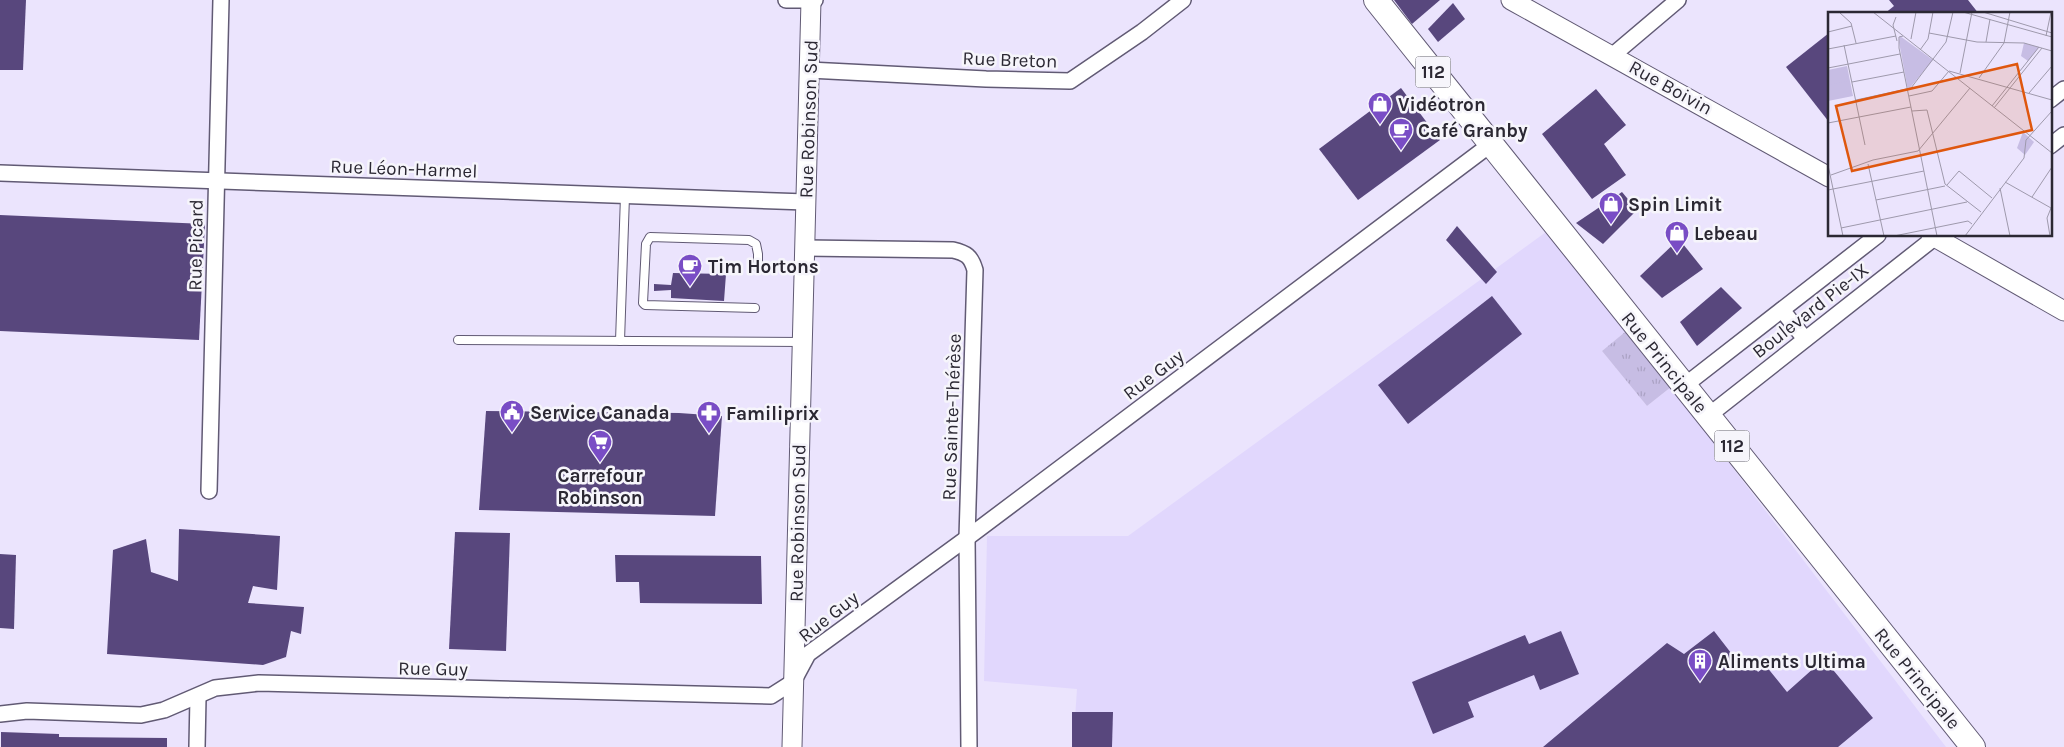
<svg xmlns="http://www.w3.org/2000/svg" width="2064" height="747" font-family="Karla,sans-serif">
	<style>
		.built { fill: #e1d7fd }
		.park { fill: url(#park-tufts) }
		.building { fill: #58477d }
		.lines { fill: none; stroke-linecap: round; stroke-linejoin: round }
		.service-casing { stroke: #615a74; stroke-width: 10 }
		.minor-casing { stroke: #615a74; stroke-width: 18 }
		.tertiary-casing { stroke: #615a74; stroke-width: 21 }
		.primary-casing { stroke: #615a74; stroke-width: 26 }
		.service { stroke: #fff; stroke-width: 8 }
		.minor { stroke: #fff; stroke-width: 15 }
		.tertiary { stroke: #fff; stroke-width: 19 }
		.primary { stroke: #fff; stroke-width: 24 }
		.labels { text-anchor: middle; stroke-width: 5; stroke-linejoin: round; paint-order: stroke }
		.shield { fill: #f6f5fb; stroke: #68666f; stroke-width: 1 }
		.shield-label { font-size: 18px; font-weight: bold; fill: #2b2833 }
		.street-label { font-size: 19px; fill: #2b2833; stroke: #f6f5fb }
		.poi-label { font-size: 19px; font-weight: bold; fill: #2b2833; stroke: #f6f5fb; text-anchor: start }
		.inset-road { fill: none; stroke: #9e99ac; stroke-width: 1 }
		.view { fill: #df570e; fill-opacity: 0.15; stroke: #df570e; stroke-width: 2.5 }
		.inset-edge { fill: none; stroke: #2b2833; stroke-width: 2.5 }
	</style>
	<defs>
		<pattern id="park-tufts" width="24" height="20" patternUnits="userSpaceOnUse" patternTransform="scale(1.25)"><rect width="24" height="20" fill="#c7bde4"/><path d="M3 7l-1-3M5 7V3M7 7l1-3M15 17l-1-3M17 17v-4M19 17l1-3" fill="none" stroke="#aba2c4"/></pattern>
	</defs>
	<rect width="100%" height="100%" fill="#ebe4fd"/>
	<polygon class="built" points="1546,232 1625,332 1602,351 1647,406 1671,387 1946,747 1073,747 1077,689 984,681 987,536 1128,536"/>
	<polygon class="park" points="1625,332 1671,387 1647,406 1602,351"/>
	<g class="building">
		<polygon points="0,0 26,0 23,70 0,70"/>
		<polygon points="1394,0 1440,0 1412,24"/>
		<polygon points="1889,0 1968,0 1979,14 1884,14 1894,6"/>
		<polygon points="1453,3 1465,19 1438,42 1428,29"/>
		<polygon points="1829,33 1829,122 1786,67"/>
		<polygon points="1401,88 1440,140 1358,200 1319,149"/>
		<polygon points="1596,89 1626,125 1604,144 1626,175 1592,199 1542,134"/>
		<polygon points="1622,192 1637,210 1603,244 1576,223"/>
		<polygon points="0,215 205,224 199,340 0,331"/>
		<polygon points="1457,226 1497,272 1486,284 1446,240"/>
		<polygon points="1679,239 1703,269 1662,298 1640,276"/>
		<polygon points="673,273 726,274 724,301 671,298 671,290 654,291 654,284 671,285"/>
		<polygon points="1721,287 1742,308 1697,346 1680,322"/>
		<polygon points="1492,296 1522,334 1408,424 1378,385"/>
		<polygon points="486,411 679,413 722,416 715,516 479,510"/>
		<polygon points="179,529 280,536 277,590 253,586 248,603 304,607 301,634 291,631 286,657 263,665 107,654 113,550 146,539 151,572 178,581"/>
		<polygon points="455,532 510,533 506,651 449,649"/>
		<polygon points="0,554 16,555 14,629 0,628"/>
		<polygon points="615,555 761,556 762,604 640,603 639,582 616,582"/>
		<polygon points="1561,631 1579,674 1540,690 1534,675 1468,702 1474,717 1433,734 1412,682 1525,635 1529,644"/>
		<polygon points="1714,631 1745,671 1753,665 1758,672 1766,666 1787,692 1824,659 1873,718 1838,747 1543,747 1667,643 1684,654"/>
		<polygon points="1072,712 1113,712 1112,747 1072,747"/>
		<polygon points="1,732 59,734 59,737 167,738 167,747 1,747"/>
	</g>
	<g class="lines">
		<defs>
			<g id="service">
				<polyline points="755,308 645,305 643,303 646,244 650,237 749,240 756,244 758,254 758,268"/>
				<polyline points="458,340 802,342"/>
				<polyline points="620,341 625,196"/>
			</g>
			<g id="minor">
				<polyline points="786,0 815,0"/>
				<polyline points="1613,55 1678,0"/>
				<polyline points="809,70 986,79 1070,81 1142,32 1183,0"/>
				<polyline points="2050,100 2064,89"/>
				<polyline points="2050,146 2064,135"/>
				<polyline points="0,173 806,202"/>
				<path d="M805 248 953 250C966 253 971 256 975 270L967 538 969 747"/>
				<polyline points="1782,310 1805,339"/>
				<polyline points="1684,386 1878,235"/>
				<polyline points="1708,416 1938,235"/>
				<polyline points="209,491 221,0"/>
				<polyline points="0,714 27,711 141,715 164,710 215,688 259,683 771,696 793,682 808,654 967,538 1491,144"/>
				<polyline points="197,747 198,697"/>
			</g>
			<g id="tertiary">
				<polyline points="1511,0 1829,177"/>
				<polyline points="1931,235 2064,311"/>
				<polyline points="792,747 811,0"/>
			</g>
			<polyline id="primary" points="1376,0 1973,747"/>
		</defs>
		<use href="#service" class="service-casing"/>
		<use href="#minor" class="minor-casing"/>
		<use href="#tertiary" class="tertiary-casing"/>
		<use href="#primary" class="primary-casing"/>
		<use href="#service" class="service"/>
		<use href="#minor" class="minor"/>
		<use href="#tertiary" class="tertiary"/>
		<use href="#primary" class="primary"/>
	</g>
	<defs>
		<symbol id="shop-pin" viewBox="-11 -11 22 30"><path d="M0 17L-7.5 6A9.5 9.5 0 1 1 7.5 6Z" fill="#794dc5" stroke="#f6f5fb"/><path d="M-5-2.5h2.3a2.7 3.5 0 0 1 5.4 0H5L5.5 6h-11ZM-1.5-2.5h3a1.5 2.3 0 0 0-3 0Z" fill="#fff"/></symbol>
		<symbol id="cafe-pin" viewBox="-11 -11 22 30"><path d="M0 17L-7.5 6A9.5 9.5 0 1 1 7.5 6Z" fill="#794dc5" stroke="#f6f5fb"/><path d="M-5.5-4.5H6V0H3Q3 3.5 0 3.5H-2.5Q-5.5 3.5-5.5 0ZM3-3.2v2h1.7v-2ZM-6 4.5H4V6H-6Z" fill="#fff"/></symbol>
		<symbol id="civic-pin" viewBox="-11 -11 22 30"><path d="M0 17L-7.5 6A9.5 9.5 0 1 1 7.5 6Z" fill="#794dc5" stroke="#f6f5fb"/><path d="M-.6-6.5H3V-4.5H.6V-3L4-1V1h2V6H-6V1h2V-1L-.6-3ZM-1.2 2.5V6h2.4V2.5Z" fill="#fff"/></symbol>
		<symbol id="pharmacy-pin" viewBox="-11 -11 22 30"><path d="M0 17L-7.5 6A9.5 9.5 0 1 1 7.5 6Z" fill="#794dc5" stroke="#f6f5fb"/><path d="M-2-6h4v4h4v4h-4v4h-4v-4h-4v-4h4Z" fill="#fff"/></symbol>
		<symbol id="supermarket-pin" viewBox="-11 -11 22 30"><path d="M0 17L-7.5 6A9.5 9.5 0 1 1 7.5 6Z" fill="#794dc5" stroke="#f6f5fb"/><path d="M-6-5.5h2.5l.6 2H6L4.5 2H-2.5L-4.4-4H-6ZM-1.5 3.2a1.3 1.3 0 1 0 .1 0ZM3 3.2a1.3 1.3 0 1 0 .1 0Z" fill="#fff"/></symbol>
		<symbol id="building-pin" viewBox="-11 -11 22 30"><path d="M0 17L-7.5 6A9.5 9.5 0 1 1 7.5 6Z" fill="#794dc5" stroke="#f6f5fb"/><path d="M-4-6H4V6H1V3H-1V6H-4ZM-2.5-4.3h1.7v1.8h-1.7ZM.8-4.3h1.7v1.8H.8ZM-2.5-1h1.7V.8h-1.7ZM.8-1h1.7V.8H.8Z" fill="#fff"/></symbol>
	</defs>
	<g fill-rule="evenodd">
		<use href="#shop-pin" x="1366" y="90" width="28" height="38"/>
		<use href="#cafe-pin" x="1387" y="116" width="28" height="38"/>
		<use href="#shop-pin" x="1597" y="190" width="28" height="38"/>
		<use href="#shop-pin" x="1663" y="219" width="28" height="38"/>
		<use href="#cafe-pin" x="676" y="252" width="28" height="38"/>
		<use href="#civic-pin" x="498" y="398" width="28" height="38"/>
		<use href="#pharmacy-pin" x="695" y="399" width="28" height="38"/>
		<use href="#supermarket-pin" x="586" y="428" width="28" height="38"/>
		<use href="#building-pin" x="1686" y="647" width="28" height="38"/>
	</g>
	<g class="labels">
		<g class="shield">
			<rect x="1415.5" y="56.5" width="35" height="31" rx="4"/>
			<rect x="1714.5" y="430.5" width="35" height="31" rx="4"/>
		</g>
		<g class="shield-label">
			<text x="1433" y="78">112</text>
			<text x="1732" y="452">112</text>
		</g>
		<g class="street-label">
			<text transform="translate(1010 59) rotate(2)" y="7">Rue Breton</text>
			<text transform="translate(1671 87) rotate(29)" y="7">Rue Boivin</text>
			<text transform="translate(808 119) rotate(-88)" y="7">Rue Robinson Sud</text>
			<text transform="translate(404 168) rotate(2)" y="7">Rue Léon-Harmel</text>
			<text transform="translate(195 245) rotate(-89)" y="7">Rue Picard</text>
			<text transform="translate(1810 310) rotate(-38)" y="7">Boulevard Pie-IX</text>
			<text transform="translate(1665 362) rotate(51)" y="7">Rue Principale</text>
			<text transform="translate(1153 374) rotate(-37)" y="7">Rue Guy</text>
			<text transform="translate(951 417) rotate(-88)" y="7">Rue Sainte-Thérèse</text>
			<text transform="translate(797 523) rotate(-89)" y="7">Rue Robinson Sud</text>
			<text transform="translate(828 616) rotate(-38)" y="7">Rue Guy</text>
			<text transform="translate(433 668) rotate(1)" y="7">Rue Guy</text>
			<text transform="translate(1918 678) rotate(51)" y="7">Rue Principale</text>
		</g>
		<g class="poi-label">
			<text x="1398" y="111">Vidéotron</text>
			<text x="1418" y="137">Café Granby</text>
			<text x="1628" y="211">Spin Limit</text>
			<text x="1694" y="240">Lebeau</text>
			<text x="708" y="273">Tim Hortons</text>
			<text x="530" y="419">Service Canada</text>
			<text x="726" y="420">Familiprix</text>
			<text x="600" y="482" text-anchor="middle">Carrefour<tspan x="600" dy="22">Robinson</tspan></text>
			<text x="1718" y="668">Aliments Ultima</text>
		</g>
	</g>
	<g transform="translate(1828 12)">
		<rect width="224" height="224" fill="#ebe4fd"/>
		<path d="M195 120 206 130 197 143 189 136Z" fill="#c7bde4"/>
		<path d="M72 24 105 48 80 78 71 30ZM196 31 211 35 200 49 193 44ZM19 54 25 84 0 89V58Z" fill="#c7bde4"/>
		<path d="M18 56 20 69 0 73V60Z" fill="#c7bde4"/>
		<path class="inset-road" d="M11 0 23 11 28 31M45 0 224 141M135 0 224 25M155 0 224 21M68 5 65 13 69 29M0 20 24 14M101 21 149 30 196 31 224 39M218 24 223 0M83 27 88 0M158 30 162 7M16 33 37 133M71 36 109 224M71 36V25L75 24M0 37 68 24M92 38 100 27 105 0M0 56 72 42M132 61 144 0M151 66 176 31 182 0M24 70 76 60M201 81 224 54M81 84 104 79 121 59 224 88M28 88 83 76 118 30 125 0M164 94 211 35M166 96 214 36M84 99 99 98 117 172 153 200M0 111 83 95M40 152 56 224M0 153 15 224M3 163 45 148 90 139 142 76M177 170 223 196M119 173 131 159 164 186M172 176 182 224M0 178 96 159M204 185 224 155M48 188 117 174M13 216 139 190M66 224 140 209 144 212M137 224 196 146 198 128 224 99M174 224H196M222 224 219 206 223 196"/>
		<path class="view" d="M189 52 204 118 24 159 8 94Z"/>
		<rect width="224" height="224" class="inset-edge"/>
	</g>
</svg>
